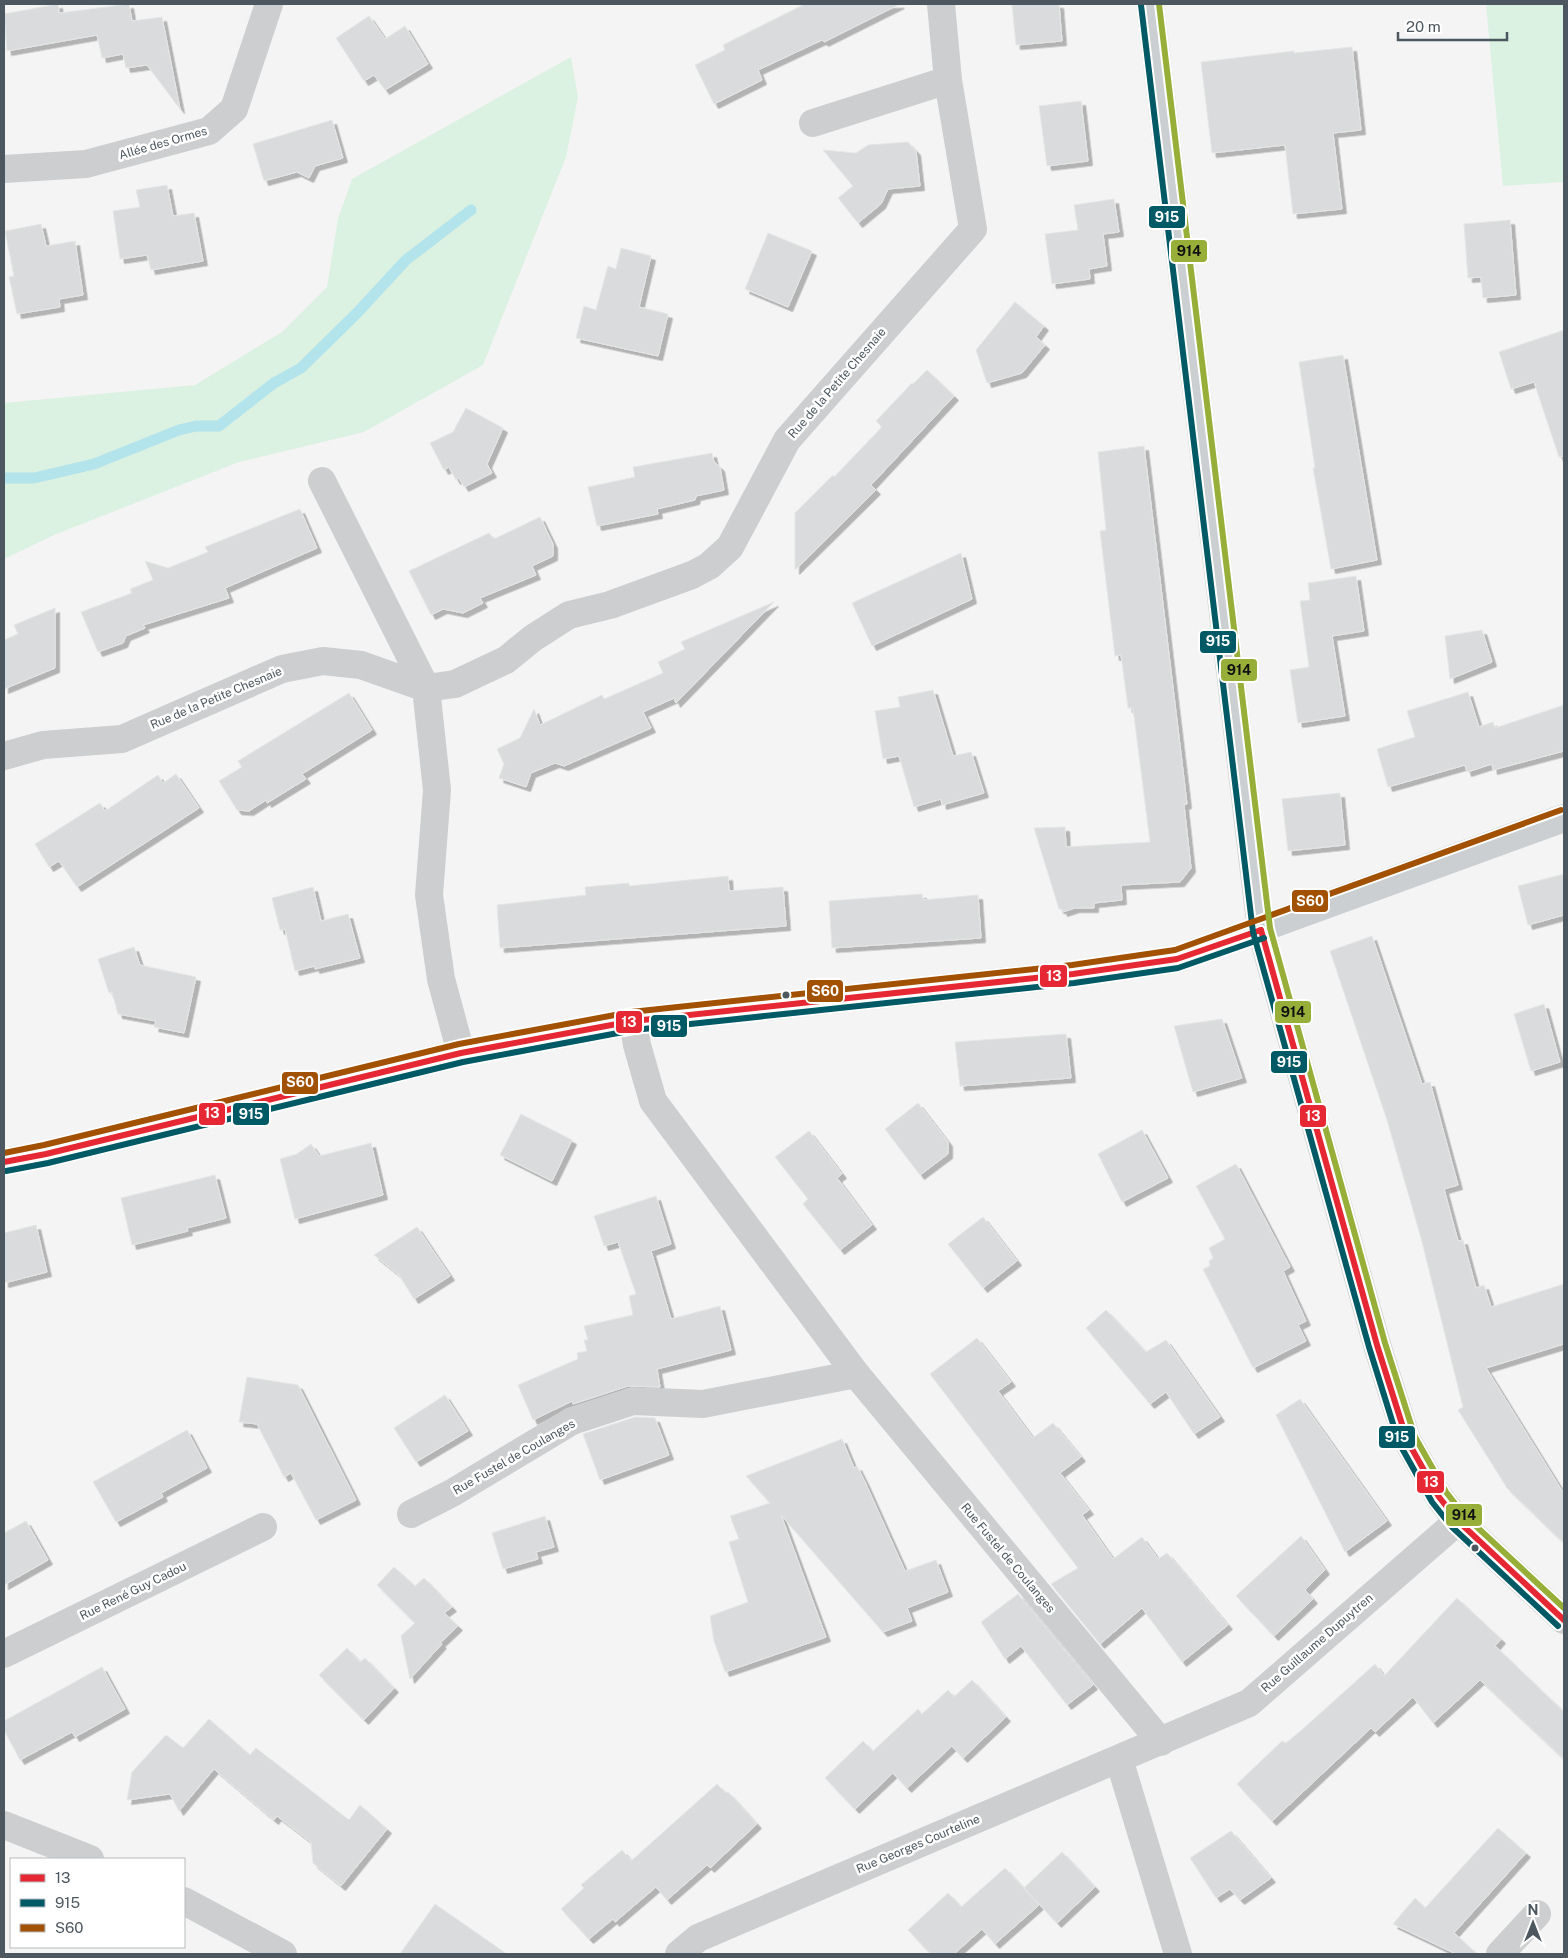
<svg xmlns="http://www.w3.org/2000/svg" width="1568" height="1958" font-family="'Public Sans',sans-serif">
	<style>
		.green { fill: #dbf1e2 }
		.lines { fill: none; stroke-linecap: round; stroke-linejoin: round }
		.stream { stroke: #b3e3eb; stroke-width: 11 }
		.building { fill: #dadbdc; stroke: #e5e6e6; filter: url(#shadow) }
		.minor { stroke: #cccecf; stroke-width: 28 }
		.secondary { stroke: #cccfd1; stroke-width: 28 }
		.bus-1-casing { stroke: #fff; stroke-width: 10 }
		.bus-2-casing { stroke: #fff; stroke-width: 10 }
		.bus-3-casing { stroke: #fff; stroke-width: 10 }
		.bus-4-casing { stroke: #fff; stroke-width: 10 }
		.bus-1 { stroke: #e62834; stroke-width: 6 }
		.bus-2 { stroke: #005a66; stroke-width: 6 }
		.bus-3 { stroke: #a25100; stroke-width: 6 }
		.bus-4 { stroke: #97af39; stroke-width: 6 }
		.bus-dot { fill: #4c575f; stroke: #fff; stroke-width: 2 }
		.labels { text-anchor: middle; stroke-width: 5; stroke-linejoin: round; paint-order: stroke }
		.street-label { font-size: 12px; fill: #4c575f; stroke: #fff }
		.line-badge { stroke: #fff; stroke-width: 2 }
		.badge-label { font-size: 14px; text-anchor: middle; font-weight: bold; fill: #fff }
		.pale-badge-label { font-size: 14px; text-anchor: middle; font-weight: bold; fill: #111 }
	</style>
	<defs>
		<filter id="shadow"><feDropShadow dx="4.5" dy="4.5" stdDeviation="0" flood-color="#0004"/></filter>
	</defs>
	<rect width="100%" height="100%" fill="#f4f4f4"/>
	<g class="green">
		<polygon points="1486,4 1564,4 1564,182 1503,186"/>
		<polygon points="571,57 578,97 566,157 483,365 364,432 239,462 54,535 4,559 4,403 195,385 282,332 327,287 338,219 352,179"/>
	</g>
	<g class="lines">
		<polyline class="stream" points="4,478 34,478 94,464 179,430 196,426 219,426 274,383 301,368 357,313 406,260 471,210"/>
	</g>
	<g class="building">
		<polygon points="58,4 59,13 129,4 132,21 162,17 180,109 147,65 126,68 123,54 102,58 97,35 7,51 4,14"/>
		<polygon points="805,4 900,4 824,42 822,40 758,70 762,80 714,104 695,65 725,50 723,45"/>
		<polygon points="1029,4 1059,4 1062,41 1016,45 1012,5"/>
		<polygon points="369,16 385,39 405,26 428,64 385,90 374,75 364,81 336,38"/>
		<polygon points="1352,47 1361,130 1333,133 1342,209 1293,214 1285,145 1212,153 1201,62 1294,51 1294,53"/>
		<polygon points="1081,101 1088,161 1047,166 1039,106"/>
		<polygon points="332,120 343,158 315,166 309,178 297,172 264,181 253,144"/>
		<polygon points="908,142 916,151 920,186 888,189 881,204 858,223 838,198 853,186 823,150 856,153 868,145"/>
		<polygon points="167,185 173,216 194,213 203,261 151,270 147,255 120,259 113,211 140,207 136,190"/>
		<polygon points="1114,199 1119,232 1103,234 1107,266 1089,269 1090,279 1052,284 1045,234 1078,230 1074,205"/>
		<polygon points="1510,220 1516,295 1483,298 1481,277 1468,278 1464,224"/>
		<polygon points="41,224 46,246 75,241 83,295 59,299 60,307 17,314 9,277 14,276 5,231"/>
		<polygon points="768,233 812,251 788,307 745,289"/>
		<polygon points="621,248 651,256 639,307 668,314 658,356 576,338 584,306 596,310 608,266 616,269"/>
		<polygon points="1015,302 1044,326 1036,337 1045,345 1022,373 987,383 976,350"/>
		<polygon points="1564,330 1564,456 1559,457 1534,382 1511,389 1499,352"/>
		<polygon points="1343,355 1377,560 1331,569 1313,468 1315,468 1299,362"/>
		<polygon points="927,370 954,396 871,485 876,490 795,570 795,513 833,475 834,477 882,427 876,421 912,383 913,384"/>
		<polygon points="466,408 503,428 487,464 492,473 464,487 459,478 456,480 449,467 444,470 430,443 453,432"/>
		<polygon points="1144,446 1187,804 1184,805 1191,868 1180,882 1121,885 1122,900 1094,903 1094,908 1075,908 1063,912 1062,909 1059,909 1034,828 1065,827 1066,847 1150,842 1133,708 1128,708 1121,655 1115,656 1100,531 1106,530 1098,452"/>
		<polygon points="712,453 714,462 720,467 724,490 696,496 695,500 657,509 658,514 597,526 588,487 635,477 633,467"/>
		<polygon points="300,509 317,548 225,588 229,598 143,625 145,628 126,636 123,643 98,652 81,612 132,593 130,589 153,580 145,561 168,568 208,552 205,547"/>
		<polygon points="540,517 553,544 553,556 532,566 536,575 480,598 483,603 463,613 443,609 431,615 409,571 489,533 494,539"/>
		<polygon points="961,553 972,599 872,646 852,603"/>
		<polygon points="1356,576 1364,631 1332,636 1345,716 1298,723 1290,670 1309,667 1300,601 1310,600 1308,583"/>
		<polygon points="774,602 676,703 674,698 643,712 651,728 564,766 555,763 531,773 526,787 499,778 504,764 497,749 520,738 534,709 540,725 602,695 604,699 663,673 658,662 685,649 681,642"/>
		<polygon points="55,608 55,668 4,689 4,640 18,634 14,625"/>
		<polygon points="1482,630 1492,662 1450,679 1445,636"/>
		<polygon points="933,690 953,756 971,752 984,793 942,805 941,799 914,807 899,756 883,759 875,711 900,707 898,697"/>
		<polygon points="1468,692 1479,727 1493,722 1495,728 1564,705 1564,751 1493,770 1492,764 1467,772 1465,765 1388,787 1377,749 1415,737 1407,711"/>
		<polygon points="349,693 372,730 302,774 306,779 267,803 266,800 249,811 237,810 219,781 242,767 238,761"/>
		<polygon points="176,774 199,808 77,887 59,861 49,867 35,844 100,803 105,811 158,775 163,783"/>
		<polygon points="1340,793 1345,845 1288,851 1282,799"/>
		<polygon points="1564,874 1564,915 1528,925 1518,886"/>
		<polygon points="728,876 729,891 783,887 786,926 500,948 497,905 586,895 585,887 629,883 629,886"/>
		<polygon points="313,887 321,921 348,914 360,958 315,969 315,966 295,971 285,929 280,930 272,898"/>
		<polygon points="922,894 923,900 978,895 981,938 832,948 829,901"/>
		<polygon points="1372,936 1422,1084 1430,1082 1458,1185 1444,1189 1458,1241 1463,1240 1476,1288 1484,1285 1491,1307 1564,1284 1564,1344 1486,1368 1564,1494 1564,1543 1507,1488 1458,1410 1463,1407 1421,1238 1387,1120 1330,951"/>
		<polygon points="134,947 140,965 196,977 184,1033 154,1027 156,1021 118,1014 112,992 109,993 98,959"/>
		<polygon points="1544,1004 1560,1062 1531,1071 1514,1014"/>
		<polygon points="1222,1019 1242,1078 1193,1092 1174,1026"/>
		<polygon points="1066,1034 1071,1078 960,1086 955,1042"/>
		<polygon points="918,1103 948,1142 948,1154 920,1175 885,1129"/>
		<polygon points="521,1114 572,1140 552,1181 500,1155"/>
		<polygon points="1142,1130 1168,1178 1122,1202 1098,1154"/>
		<polygon points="809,1131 842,1174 837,1178 872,1225 840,1250 803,1204 808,1199 775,1157"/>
		<polygon points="371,1143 383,1195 295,1219 280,1159 297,1154 311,1144 319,1156"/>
		<polygon points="1236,1164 1290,1267 1283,1271 1306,1321 1298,1325 1306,1341 1253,1368 1203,1269 1210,1266 1209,1261 1213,1258 1209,1248 1225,1239 1196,1186"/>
		<polygon points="215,1175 226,1218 187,1228 188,1231 132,1245 121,1198"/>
		<polygon points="656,1196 671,1244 651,1251 671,1319 720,1306 731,1350 657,1369 660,1387 628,1386 573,1404 572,1401 533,1420 518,1385 578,1359 577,1353 587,1351 584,1340 588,1340 584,1326 633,1315 629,1296 636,1294 618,1242 604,1246 594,1216"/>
		<polygon points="983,1217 1017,1261 983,1288 948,1244"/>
		<polygon points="36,1225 47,1272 4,1283 4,1233"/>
		<polygon points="417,1227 450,1276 414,1299 399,1275 374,1255"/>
		<polygon points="1106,1310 1146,1352 1166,1340 1220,1417 1194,1434 1166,1392 1150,1404 1086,1328"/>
		<polygon points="977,1338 1011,1382 998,1391 1033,1438 1053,1423 1081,1457 1060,1473 1089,1510 1082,1515 1113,1559 1142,1537 1158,1559 1167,1553 1228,1625 1182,1662 1142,1608 1100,1644 1051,1584 1078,1568 930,1374"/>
		<polygon points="247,1377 298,1385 356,1500 316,1520 291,1473 284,1477 257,1424 239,1422"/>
		<polygon points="445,1395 468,1431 416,1462 394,1428"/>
		<polygon points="1300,1399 1387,1521 1345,1552 1276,1415"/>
		<polygon points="635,1417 655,1418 669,1455 600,1480 583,1434"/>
		<polygon points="187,1430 207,1468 161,1493 163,1497 116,1522 93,1482"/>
		<polygon points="842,1439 854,1468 857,1466 865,1482 905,1571 936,1560 948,1592 907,1608 912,1621 883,1632 781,1515 826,1637 725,1672 714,1641 710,1616 748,1602 729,1542 739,1539 730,1516 770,1503 746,1476"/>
		<polygon points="545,1516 554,1547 536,1552 538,1559 503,1569 492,1533"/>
		<polygon points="26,1521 48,1560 4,1585 4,1533"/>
		<polygon points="1301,1536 1325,1570 1305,1590 1313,1599 1274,1636 1236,1596"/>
		<polygon points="394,1567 415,1586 424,1578 452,1607 444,1613 458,1626 440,1643 442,1644 410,1679 401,1636 415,1623 377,1585"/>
		<polygon points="1018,1594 1093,1685 1067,1705 1021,1646 1005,1659 981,1622"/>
		<polygon points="1457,1598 1501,1639 1495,1646 1564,1712 1564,1759 1480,1680 1433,1723 1413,1697 1375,1732 1371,1728 1272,1821 1237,1784 1282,1741 1286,1743 1304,1728 1375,1664 1384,1676"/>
		<polygon points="347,1648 360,1662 365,1658 394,1688 364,1720 319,1675"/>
		<polygon points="102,1667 125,1709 75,1737 72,1732 20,1760 4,1730 4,1721"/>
		<polygon points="972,1680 1006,1717 963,1758 952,1746 907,1788 893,1773 855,1809 825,1778 863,1741 873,1751 918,1709 922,1714 948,1690 954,1697"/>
		<polygon points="209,1719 250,1755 256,1748 349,1820 360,1805 387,1829 341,1886 313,1863 311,1842 277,1816 274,1820 214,1769 179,1811 170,1794 127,1800 132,1772 166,1735 183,1748"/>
		<polygon points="717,1784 726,1793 728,1792 757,1824 710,1868 707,1865 667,1900 656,1887 615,1922 613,1919 589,1939 561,1909 584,1888 581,1885 622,1850 631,1861"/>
		<polygon points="1498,1828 1526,1853 1454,1933 1477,1954 1456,1954 1393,1924 1415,1898 1425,1908"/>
		<polygon points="1231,1831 1271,1878 1240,1900 1230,1889 1216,1898 1190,1858"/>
		<polygon points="1062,1852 1095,1887 1057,1923 1024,1888"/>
		<polygon points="1005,1868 1039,1905 995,1944 982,1929 954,1954 931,1954 908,1930 948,1893 961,1907"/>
		<polygon points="435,1904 507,1954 400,1954"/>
	</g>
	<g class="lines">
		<g class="minor">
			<polyline points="813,123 948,80"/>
			<polyline points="4,169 86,164 209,131 234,109 269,4"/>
			<polyline points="322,481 426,688 437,790 429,895 441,979 461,1053"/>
			<polyline points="4,756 43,745 122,739 282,669 323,661 361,665 426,688 455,684 506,660 533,638 569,615 610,605 692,575 709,566 730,547 787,440 973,229 948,80 941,4"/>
			<polyline points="633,1021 637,1045 653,1101 856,1374 1161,1742"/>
			<polyline points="411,1514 452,1493 572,1421 633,1401 703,1404 856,1374"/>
			<polyline points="4,1654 263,1527"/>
			<polyline points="1119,1759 1178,1954"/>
			<polyline points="4,1825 90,1859"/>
			<polyline points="184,1901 283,1954"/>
			<polyline points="679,1954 698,1938 1249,1703 1458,1521"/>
			<polyline points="1500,1954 1537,1914"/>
		</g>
		<g class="secondary">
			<polyline points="1150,4 1261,930 1377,1345 1407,1440 1439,1497 1458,1521 1564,1620"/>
			<polyline points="4,1162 46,1154 461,1053 633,1021 1073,974 1177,959 1564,818"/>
		</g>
		<defs>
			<g id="bus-1">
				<polyline points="1261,930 1377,1345 1407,1440 1439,1497 1458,1521 1564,1620"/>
				<polyline points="4,1162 46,1154 461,1053 633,1021 1073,974 1177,959 1261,930"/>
			</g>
			<g id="bus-2">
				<polyline points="1141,5 1253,932 1369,1347 1399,1443 1432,1502 1452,1527 1558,1626"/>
				<polyline points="6,1171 48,1163 463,1062 634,1030 1074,983 1178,968 1264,938"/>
			</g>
			<polyline id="bus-3" points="4,1153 44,1145 459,1044 631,1012 1072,965 1175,950 1561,810"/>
			<polyline id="bus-4" points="1159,4 1270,928 1385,1343 1415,1437 1446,1492 1464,1515 1564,1608"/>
		</defs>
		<use href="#bus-1" class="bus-1-casing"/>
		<use href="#bus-2" class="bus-2-casing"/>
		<use href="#bus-3" class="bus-3-casing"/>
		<use href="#bus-4" class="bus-4-casing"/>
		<use href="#bus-1" class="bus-1"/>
		<use href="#bus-2" class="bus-2"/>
		<use href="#bus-3" class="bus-3"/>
		<use href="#bus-4" class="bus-4"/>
	</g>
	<g class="bus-dot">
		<circle cx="786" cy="995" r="4.5"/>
		<circle cx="1475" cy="1548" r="4.5"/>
	</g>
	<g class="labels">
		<g class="street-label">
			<text transform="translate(163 143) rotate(-16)" y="4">Allée des Ormes</text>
			<text transform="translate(837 383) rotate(-49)" y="4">Rue de la Petite Chesnaie</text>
			<text transform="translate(216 698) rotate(-23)" y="4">Rue de la Petite Chesnaie</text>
			<text transform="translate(514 1457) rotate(-30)" y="4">Rue Fustel de Coulanges</text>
			<text transform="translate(1008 1558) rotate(50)" y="4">Rue Fustel de Coulanges</text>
			<text transform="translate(133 1591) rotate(-26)" y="4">Rue René Guy Cadou</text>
			<text transform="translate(1317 1643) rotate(-41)" y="4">Rue Guillaume Dupuytren</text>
			<text transform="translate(918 1844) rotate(-23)" y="4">Rue Georges Courteline</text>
		</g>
	</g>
	<g class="line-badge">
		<rect x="1148" y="205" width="38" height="24" rx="5" fill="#005a66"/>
		<rect x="1170" y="239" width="38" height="24" rx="5" fill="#97af39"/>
		<rect x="1199" y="630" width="38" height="24" rx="5" fill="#005a66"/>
		<rect x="1220" y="658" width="38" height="24" rx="5" fill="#97af39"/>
		<rect x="1291" y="889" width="38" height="24" rx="5" fill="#a25100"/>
		<rect x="1039" y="964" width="29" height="24" rx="5" fill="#e62834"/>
		<rect x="806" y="979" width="38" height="24" rx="5" fill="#a25100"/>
		<rect x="1274" y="1000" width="38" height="24" rx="5" fill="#97af39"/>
		<rect x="615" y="1010" width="28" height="24" rx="5" fill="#e62834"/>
		<rect x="650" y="1014" width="38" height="24" rx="5" fill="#005a66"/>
		<rect x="1270" y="1050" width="38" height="24" rx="5" fill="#005a66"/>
		<rect x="281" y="1071" width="38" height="24" rx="5" fill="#a25100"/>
		<rect x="198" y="1102" width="28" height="24" rx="5" fill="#e62834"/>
		<rect x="232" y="1102" width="38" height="24" rx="5" fill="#005a66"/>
		<rect x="1299" y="1104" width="28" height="24" rx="5" fill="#e62834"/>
		<rect x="1378" y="1425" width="38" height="24" rx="5" fill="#005a66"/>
		<rect x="1416" y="1470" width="29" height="24" rx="5" fill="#e62834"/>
		<rect x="1445" y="1503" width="38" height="24" rx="5" fill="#97af39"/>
	</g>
	<g class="badge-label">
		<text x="1167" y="222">915</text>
		<text x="1218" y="646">915</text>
		<text x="1310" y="906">S60</text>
		<text x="1054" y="981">13</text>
		<text x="825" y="996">S60</text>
		<text x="629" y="1027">13</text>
		<text x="669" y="1031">915</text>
		<text x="1289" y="1067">915</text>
		<text x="300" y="1087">S60</text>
		<text x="212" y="1118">13</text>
		<text x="251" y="1119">915</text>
		<text x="1313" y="1121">13</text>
		<text x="1397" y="1442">915</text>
		<text x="1431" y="1487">13</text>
	</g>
	<g class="pale-badge-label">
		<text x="1189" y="256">914</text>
		<text x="1239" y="675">914</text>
		<text x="1293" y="1017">914</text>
		<text x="1464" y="1520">914</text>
	</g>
	<rect width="1568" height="1958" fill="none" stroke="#4c575f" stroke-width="10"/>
	<rect x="10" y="1858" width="175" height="90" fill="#ffffff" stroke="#b7bcbf"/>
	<rect x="20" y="1874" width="25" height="8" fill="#e62834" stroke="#b7bcbf"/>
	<text x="55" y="1883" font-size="15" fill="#4c575f">13</text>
	<rect x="20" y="1899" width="25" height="8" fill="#005a66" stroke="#b7bcbf"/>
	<text x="55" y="1908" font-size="15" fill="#4c575f">915</text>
	<rect x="20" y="1924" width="25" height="8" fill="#a25100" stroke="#b7bcbf"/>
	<text x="55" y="1933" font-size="15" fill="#4c575f">S60</text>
	<g transform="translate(1533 1923)" stroke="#ffffff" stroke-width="4" paint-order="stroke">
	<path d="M0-4L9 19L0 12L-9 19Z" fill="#4c575f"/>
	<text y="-8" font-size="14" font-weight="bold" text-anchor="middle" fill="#4c575f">N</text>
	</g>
	<path d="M1398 32v8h109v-8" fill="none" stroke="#4c575f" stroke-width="2.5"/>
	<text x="1406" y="32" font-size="15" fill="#4c575f" stroke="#ffffff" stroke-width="4" paint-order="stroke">20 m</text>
</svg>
